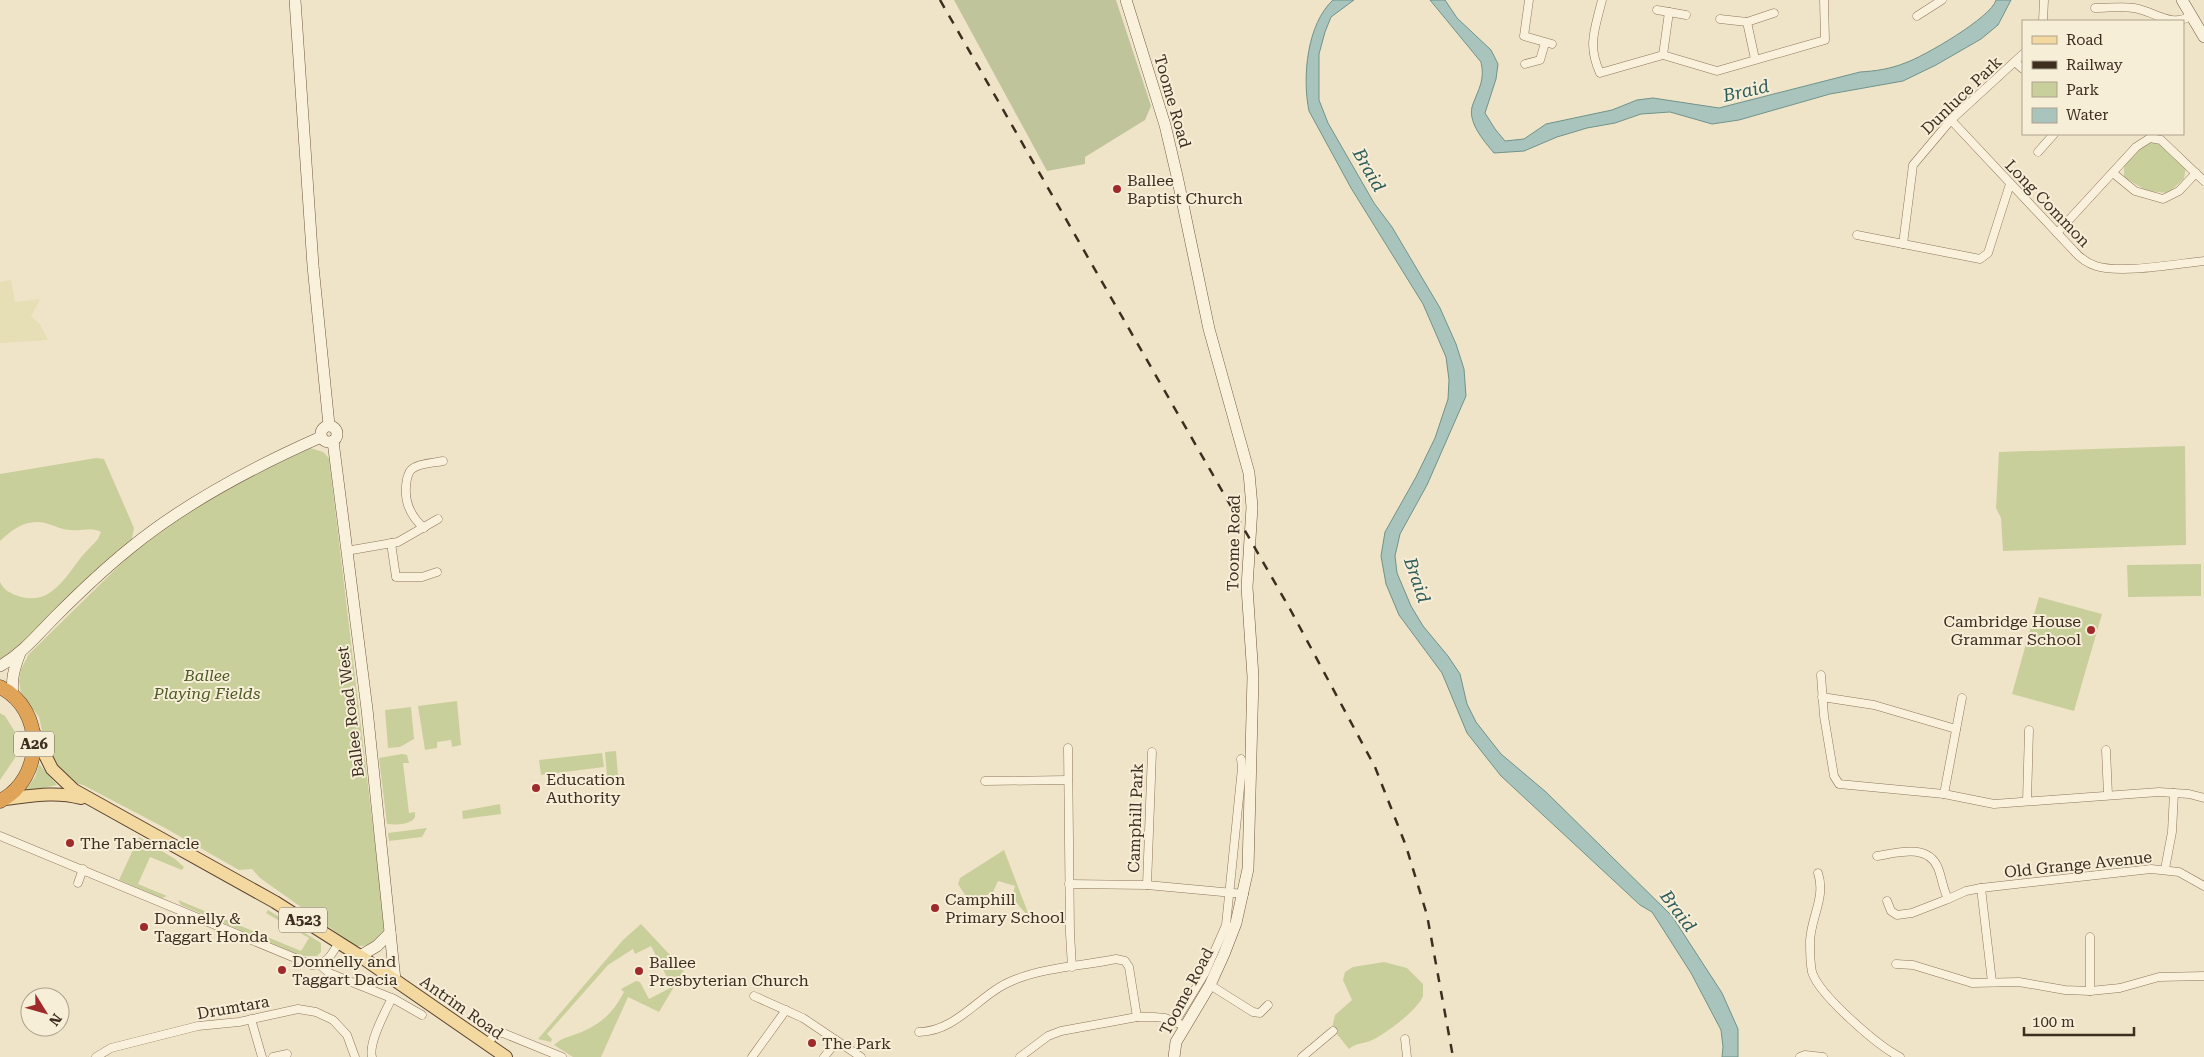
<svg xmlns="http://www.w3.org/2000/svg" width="2204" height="1057" font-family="'Roboto Serif',serif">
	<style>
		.farmland { fill: #e6deb5 }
		.green { fill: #c9cf9b }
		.cemetery { fill: #bfc49a }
		.water { fill: #a9c4bc; stroke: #6f938a }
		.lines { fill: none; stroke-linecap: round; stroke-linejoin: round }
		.street-casing { stroke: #8d765c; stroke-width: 9 }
		.secondary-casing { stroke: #6f573f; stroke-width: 12 }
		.primary-casing { stroke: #5b4430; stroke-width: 14 }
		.highway-casing { stroke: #5b4430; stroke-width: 15 }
		.street { stroke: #faf1dc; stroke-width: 8 }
		.secondary { stroke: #faf1dc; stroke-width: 11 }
		.primary { stroke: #f3d9a0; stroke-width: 12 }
		.highway { stroke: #e0a458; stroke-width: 14 }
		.rail { stroke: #3d2e20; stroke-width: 2.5; stroke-dasharray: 9 9; stroke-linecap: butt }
		.poi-dot { fill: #9e2a2b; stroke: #f7eed8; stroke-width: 2 }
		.labels { text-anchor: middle; stroke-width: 4; stroke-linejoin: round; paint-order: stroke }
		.shield { fill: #f7eed8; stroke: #756857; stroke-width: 1 }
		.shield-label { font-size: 15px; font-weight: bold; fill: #3d2e20 }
		.street-label { font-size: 16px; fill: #3d2e20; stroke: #f7eed8 }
		.poi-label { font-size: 16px; fill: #3d2e20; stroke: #f7eed8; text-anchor: start }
		.park-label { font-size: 16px; font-style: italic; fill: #4d5a26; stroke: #f7eed8 }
		.water-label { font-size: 18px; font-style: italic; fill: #2f5d5a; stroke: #f7eed8 }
	</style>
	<rect width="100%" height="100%" fill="#f0e4c8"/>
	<polygon class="farmland" points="11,280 15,302 40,299 31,317 39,323 48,340 0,343 0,282"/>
	<g class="green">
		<polygon points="2153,142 2159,143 2186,166 2184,179 2168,193 2147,191 2124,177 2124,166 2142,147"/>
		<polygon points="2185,446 2186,545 2003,551 2001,518 1996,508 1999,452"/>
		<path d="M310 448 323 452 329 458 385 928C379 942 370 947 356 946L260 878 252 869 239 870 165 828 83 785 68 781 54 765 46 749 39 717 21 694 19 681 21 669 29 654 130 555 177 518 222 491 295 452Z"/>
		<path d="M96 458 104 459 134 528 131 543 21 644 0 659V582C4 591 12 594 21 597 52 605 66 576 82 556 87 550 93 545 98 539L101 532C93 527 81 531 71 530 61 530 54 525 45 523 26 519 13 529 0 541V474Z"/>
		<polygon points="2201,564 2201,596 2128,597 2127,565"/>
		<polygon points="2039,597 2102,614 2074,711 2012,694"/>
		<polygon points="457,701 461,745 452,747 451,740 437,742 437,748 425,750 418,706"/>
		<polygon points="411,707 414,739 400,747 388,748 385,710"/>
		<polygon points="0,713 5,716 19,738 15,758 0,780"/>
		<polygon points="616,751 618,776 607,777 605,752"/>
		<polygon points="602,753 604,767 541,775 539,760"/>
		<path d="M402 754 407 755 409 763H403L409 813 415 812V817C411 825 395 825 387 824L379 758Z"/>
		<polygon points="39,764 57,785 24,792 35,777"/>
		<polygon points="500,804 501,814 463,819 462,811"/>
		<polygon points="427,828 422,837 389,841 388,833"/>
		<polygon points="139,837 175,859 184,867 182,870 150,857 138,884 167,896 162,898 119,880"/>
		<polygon points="1004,850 1030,918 1012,898 1015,886 998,881 993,892 974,901 967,898 958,884 960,878"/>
		<polygon points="178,900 301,951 309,938 266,913 268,910 321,943 321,952 317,956 301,956 181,905"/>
		<path d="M641 924 684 970 659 1012 628 997 601 1057H573L554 1045C563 1037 569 1037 579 1033 601 1024 613 1013 624 992L621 989 636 981 640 982 649 999 672 987 651 946 635 954 633 949 608 965 547 1034 552 1039 551 1042 538 1039 623 940Z"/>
		<path d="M1384 962 1407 968 1423 984C1423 988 1423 992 1423 996 1419 1009 1383 1036 1370 1041 1362 1044 1356 1043 1349 1049L1332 1028 1335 1015 1352 1000 1343 980 1345 972 1353 967Z"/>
	</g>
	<polygon class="cemetery" points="954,0 1116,0 1151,106 1145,120 1085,157 1085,164 1047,171"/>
	<g class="water">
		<path d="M1333 0H1354L1331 17 1325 32 1319 54V100L1328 123 1374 203 1392 227 1440 308 1456 344 1464 369 1466 396 1427 485 1400 534 1395 556 1397 573 1411 606 1423 626 1448 656 1460 674 1467 704 1476 722 1501 754 1546 792 1672 916 1722 993 1738 1029V1057H1722L1723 1047 1721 1030 1691 973 1661 926 1652 912 1640 905 1501 776 1467 733 1442 673 1399 615 1386 584 1381 556 1385 532 1416 477 1435 438 1448 399 1449 380 1446 357 1423 304 1351 188 1309 111C1302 77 1307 24 1333 0Z"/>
		<path d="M1430 0H1445L1457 18 1491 50 1498 64 1496 79 1485 113 1495 129 1505 141 1524 139 1546 124 1612 110 1637 100 1653 98 1719 108 1860 72C1876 71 1890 69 1905 63 1923 57 1992 17 1996 0H2011L1998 25 1981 39 1936 65 1903 81 1830 94 1739 120 1712 124 1670 112 1641 114 1615 123 1587 128 1557 137 1524 151 1494 153C1484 141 1466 121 1473 104 1479 88 1485 80 1481 62Z"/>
	</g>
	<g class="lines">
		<defs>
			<g id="street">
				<polyline points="1529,0 1524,36 1552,44"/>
				<path d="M1602 0C1595 29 1587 45 1600 73L1663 55 1717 71 1825 40 1824 0"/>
				<path d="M2095 8C2108 8 2122 6 2134 8 2154 11 2171 28 2190 16"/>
				<polyline points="1657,10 1669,12 1663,55"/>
				<polyline points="1669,12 1686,15"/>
				<polyline points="1917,16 1942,0"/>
				<polyline points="1720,19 1747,22 1755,59"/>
				<polyline points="2043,21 2044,0"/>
				<polyline points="1747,22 1774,13"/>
				<polyline points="2015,62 2023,69"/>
				<polyline points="1525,64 1540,60 1545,43"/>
				<path d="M1951 120 2074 251C2080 258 2087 263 2096 266 2122 274 2175 264 2204 261"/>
				<polyline points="2038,152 2054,134"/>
				<polyline points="2113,173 2135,191 2163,199 2179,191 2196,173"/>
				<polyline points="2057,233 2136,147 2150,138 2161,140 2204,181"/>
				<polyline points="1857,235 1980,259 1988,253 2010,184"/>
				<polyline points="1903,244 1913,165 1951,120 2023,54"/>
				<path d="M424 528C409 515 403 499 407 479 408 475 409 471 412 469 419 463 434 463 443 461"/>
				<polyline points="391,543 396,577 422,577 437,572"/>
				<polyline points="346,551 398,542 438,519"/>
				<polyline points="1821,675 1824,716 1834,776 1839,784 1944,794 1994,804 2159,792 2189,794 2204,798"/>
				<polyline points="1822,697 1874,705 1956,729"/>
				<polyline points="1068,748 1070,933 1072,967"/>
				<polyline points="2106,750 2108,795"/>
				<polyline points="985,781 1068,780"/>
				<polyline points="1944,794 1962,698"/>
				<polyline points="2027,801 2029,730"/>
				<path d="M0 836 312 965C327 965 332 954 339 942"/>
				<path d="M1877 856C1897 853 1928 843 1938 868 1942 878 1943 889 1948 899L1912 913 1897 915 1891 911 1887 901"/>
				<polyline points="2165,869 2172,832 2174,793"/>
				<path d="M1818 873C1826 897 1811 917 1810 941 1810 950 1810 963 1812 972 1819 995 1878 1046 1900 1057"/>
				<polyline points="78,883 83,869"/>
				<polyline points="1069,884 1147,885 1244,894"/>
				<polyline points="1147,885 1152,752"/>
				<polyline points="1981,888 1992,982"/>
				<polyline points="1948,899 1966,891 1981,888 2151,869 2179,872 2204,886"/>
				<polyline points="2090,937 2090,991"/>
				<polyline points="1896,964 1913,965 1972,983 2019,982 2065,990 2090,991 2120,988 2159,977 2204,976"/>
				<polyline points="320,965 329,973 394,999 422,1015"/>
				<polyline points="1210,985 1253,1012 1260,1013 1268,1005"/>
				<polyline points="754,996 803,1018 861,1057"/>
				<polyline points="251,1019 262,1057"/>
				<polyline points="1175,1022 1205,973 1226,925 1242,768 1241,759"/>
				<path d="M919 1032C958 1031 980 993 1014 980 1046 967 1083 966 1116 959L1125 961 1129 967 1137 1017"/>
				<polyline points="1405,1039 1407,1057"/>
				<polyline points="487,1043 496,1034 503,1033 562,1057"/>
				<polyline points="96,1057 111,1048 198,1026 239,1022 298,1009 316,1012 333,1020 347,1035 355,1057"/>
				<polyline points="273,1057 287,1054"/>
				<path d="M372 1057C368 1043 385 1012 392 998"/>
				<polyline points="752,1057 786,1010"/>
				<polyline points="824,1057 837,1041"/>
				<polyline points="1020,1057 1048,1036 1061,1031 1137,1017 1154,1017 1165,1018 1180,1024"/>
				<polyline points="1302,1057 1333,1031"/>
				<polyline points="1800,1057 1805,1055 1823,1057"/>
			</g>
			<g id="secondary">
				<polyline points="295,0 313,266 329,425"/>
				<polyline points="1126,0 1165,125 1177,176 1209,329 1249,473 1252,507 1247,587 1253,677 1248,869 1236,923 1224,954 1210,985 1176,1042 1174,1057"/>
				<polyline points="2182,0 2204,37"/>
				<circle cx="329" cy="434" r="8"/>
				<polyline points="333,441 367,709 395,980"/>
				<path d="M0 666C23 653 38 634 56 616 79 593 103 570 129 549 186 502 253 467 321 437"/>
				<path d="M13 696C11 679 14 669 20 653"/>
				<polyline points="360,956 377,946 390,933"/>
			</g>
			<g id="primary">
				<polyline points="34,733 52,769 74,790 275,902 360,956 506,1057"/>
				<path d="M4 799C31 796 55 791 81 798"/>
			</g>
			<path id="highway" d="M0 687C45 709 45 778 0 801"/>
		</defs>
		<use href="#street" class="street-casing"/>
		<use href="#secondary" class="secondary-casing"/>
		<use href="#primary" class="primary-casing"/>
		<use href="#highway" class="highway-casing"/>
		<use href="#street" class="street"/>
		<use href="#secondary" class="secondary"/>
		<use href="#primary" class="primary"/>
		<use href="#highway" class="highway"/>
		<polyline class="rail" points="940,0 1290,609 1375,767 1406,846 1427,915 1453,1057"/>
	</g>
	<g class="poi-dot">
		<circle cx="1117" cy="189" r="5"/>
		<circle cx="2091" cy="630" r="5"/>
		<circle cx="536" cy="788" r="5"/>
		<circle cx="70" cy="843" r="5"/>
		<circle cx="935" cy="908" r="5"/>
		<circle cx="144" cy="927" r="5"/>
		<circle cx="282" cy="970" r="5"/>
		<circle cx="639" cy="971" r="5"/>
		<circle cx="812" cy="1043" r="5"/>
	</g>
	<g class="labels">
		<g class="shield">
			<rect x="14" y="731.5" width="40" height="25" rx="4"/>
			<rect x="279" y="907.5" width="48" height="25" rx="4"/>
		</g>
		<g class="shield-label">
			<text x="34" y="749">A26</text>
			<text x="303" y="925">A523</text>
		</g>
		<g class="street-label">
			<text transform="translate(1961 95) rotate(-44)" y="6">Dunluce Park</text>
			<text transform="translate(1173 101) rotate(74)" y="6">Toome Road</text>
			<text transform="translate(2048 203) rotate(46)" y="6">Long Common</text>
			<text transform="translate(1233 543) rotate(-89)" y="6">Toome Road</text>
			<text transform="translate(350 712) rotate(-97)" y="6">Ballee Road West</text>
			<text transform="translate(1135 818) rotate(-88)" y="6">Camphill Park</text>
			<text transform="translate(2078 864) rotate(-6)" y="6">Old Grange Avenue</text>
			<text transform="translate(1186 991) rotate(-62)" y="6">Toome Road</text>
			<text transform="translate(233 1007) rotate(-10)" y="6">Drumtara</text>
			<text transform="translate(462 1007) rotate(35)" y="6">Antrim Road</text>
		</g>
		<g class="poi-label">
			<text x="1127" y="186">Ballee<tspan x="1127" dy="18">Baptist Church</tspan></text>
			<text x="2081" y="627" text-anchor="end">Cambridge House<tspan x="2081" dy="18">Grammar School</tspan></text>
			<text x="546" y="785">Education<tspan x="546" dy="18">Authority</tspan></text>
			<text x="80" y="849">The Tabernacle</text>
			<text x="945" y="905">Camphill<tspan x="945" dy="18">Primary School</tspan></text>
			<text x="154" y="924">Donnelly &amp;<tspan x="154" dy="18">Taggart Honda</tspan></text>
			<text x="292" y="967">Donnelly and<tspan x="292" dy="18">Taggart Dacia</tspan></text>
			<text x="649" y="968">Ballee<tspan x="649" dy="18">Presbyterian Church</tspan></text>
			<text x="822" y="1049">The Park</text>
		</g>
		<g class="park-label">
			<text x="207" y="681">Ballee<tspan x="207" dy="18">Playing Fields</tspan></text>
		</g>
		<g class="water-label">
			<text transform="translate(1746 91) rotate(-13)" y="6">Braid</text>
			<text transform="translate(1369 170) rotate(60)" y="6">Braid</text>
			<text transform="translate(1417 580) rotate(71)" y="6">Braid</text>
			<text transform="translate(1678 911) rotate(53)" y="6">Braid</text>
		</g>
	</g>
	<rect x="2022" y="20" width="162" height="115" fill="#f7eed8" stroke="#ada18e"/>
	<rect x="2032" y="36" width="25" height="8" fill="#f3d9a0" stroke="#ada18e"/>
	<text x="2066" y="45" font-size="15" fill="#3d2e20">Road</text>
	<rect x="2032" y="61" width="25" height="8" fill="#3d2e20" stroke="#ada18e"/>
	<text x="2066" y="70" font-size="15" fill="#3d2e20">Railway</text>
	<rect x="2032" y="82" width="25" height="15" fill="#c9cf9b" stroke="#ada18e"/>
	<text x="2066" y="95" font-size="15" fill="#3d2e20">Park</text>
	<rect x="2032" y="108" width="25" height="15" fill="#a9c4bc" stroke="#ada18e"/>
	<text x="2066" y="120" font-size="15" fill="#3d2e20">Water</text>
	<g transform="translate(45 1012) rotate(127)"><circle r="24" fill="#f7eed8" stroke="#ada18e"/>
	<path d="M0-4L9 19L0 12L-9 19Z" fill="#9e2a2b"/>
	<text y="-8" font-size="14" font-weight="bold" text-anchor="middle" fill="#3d2e20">N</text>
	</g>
	<path d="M2024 1027v8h110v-8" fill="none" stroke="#3d2e20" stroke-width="2.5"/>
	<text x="2032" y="1027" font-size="15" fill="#3d2e20" stroke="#f7eed8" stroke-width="4" paint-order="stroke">100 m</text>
</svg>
